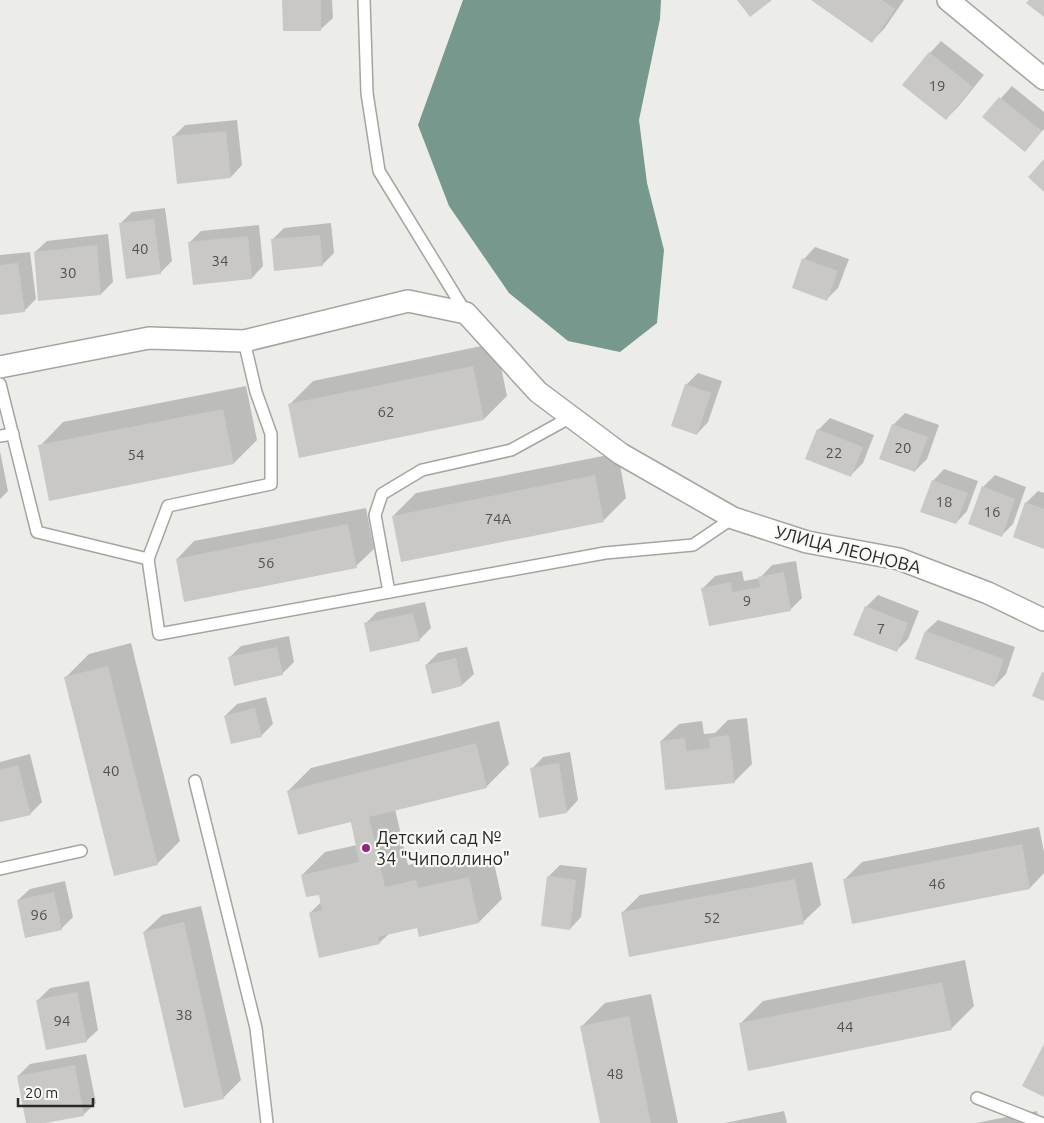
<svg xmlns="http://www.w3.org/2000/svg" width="1044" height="1123" font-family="Ubuntu,sans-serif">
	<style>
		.water { fill: #77988c }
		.shadow { fill: #0003 }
		.building { fill: #cac8c4 }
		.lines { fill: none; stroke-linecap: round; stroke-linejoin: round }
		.lane-casing { stroke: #a4a5a1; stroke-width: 14 }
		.street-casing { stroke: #a4a5a1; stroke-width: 24 }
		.lane { stroke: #fff; stroke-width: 11 }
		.street { stroke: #fff; stroke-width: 21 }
		.poi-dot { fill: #962380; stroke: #f9faf6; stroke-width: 2 }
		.labels { text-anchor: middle; stroke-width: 4.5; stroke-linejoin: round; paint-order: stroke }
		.number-label { font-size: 15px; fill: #51514e }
		.street-label { font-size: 18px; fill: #292927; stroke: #f9faf6 }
		.poi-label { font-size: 18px; fill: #292927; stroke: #f9faf6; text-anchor: start }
	</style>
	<rect width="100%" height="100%" fill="#ecede9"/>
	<polygon class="water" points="463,0 661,0 660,19 639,120 647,183 664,250 657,323 620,352 568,341 509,293 449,206 418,125"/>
	<g class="shadow">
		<polygon points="284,0 332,0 333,18 321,29"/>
		<polygon points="814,0 904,0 884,29 872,41"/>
		<polygon points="941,41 984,75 958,107 946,119 930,53"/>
		<polygon points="1012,86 1044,112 1044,129 1024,150 984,117"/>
		<polygon points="237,120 242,165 231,177 173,137 185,125"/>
		<polygon points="165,208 172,261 160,273 120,224 132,212"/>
		<polygon points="331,223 334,253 322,265 272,240 284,228"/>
		<polygon points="259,225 263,266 252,278 189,243 201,231"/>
		<polygon points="108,234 113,282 101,294 39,300 35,252 47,241"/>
		<polygon points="815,247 849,259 838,288 826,300 804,259"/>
		<polygon points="30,252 36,299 24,311 0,314 0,255"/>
		<polygon points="496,343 507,396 484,419 290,404 313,381"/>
		<polygon points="698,373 722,381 708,422 697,434 686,385"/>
		<polygon points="246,386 257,440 234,463 40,446 63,422"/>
		<polygon points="905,413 939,425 927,459 915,471 893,425"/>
		<polygon points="830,418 874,435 863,463 851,475 818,430"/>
		<polygon points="0,451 8,491 0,499"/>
		<polygon points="618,453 626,498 603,521 393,516 416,493"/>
		<polygon points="944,469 978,481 967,511 956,523 933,481"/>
		<polygon points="995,475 1026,487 1013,524 1002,535 983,487"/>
		<polygon points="1038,491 1044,493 1044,547 1026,503"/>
		<polygon points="366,508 374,549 356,566 177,559 194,541"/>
		<polygon points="796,561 802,598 790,610 703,588 715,576 742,571 744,581 760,578 772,565"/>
		<polygon points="878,595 919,611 908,639 896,651 866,607"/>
		<polygon points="425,602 431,628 419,640 365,624 377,612"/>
		<polygon points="938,620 1015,647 1006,674 994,686 926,631"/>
		<polygon points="289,636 294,662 282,674 229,658 241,646"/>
		<polygon points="131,643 180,841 157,864 66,677 89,654"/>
		<polygon points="467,647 474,674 462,685 426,665 438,653"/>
		<polygon points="266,697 273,724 261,736 225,716 237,704"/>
		<polygon points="747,718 752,764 734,782 661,741 679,724 702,721 704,734 715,733 728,720"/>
		<polygon points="499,721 509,764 486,787 395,809 408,865 439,858 441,866 492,854 502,899 479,922 418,926 390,933 379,943 310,913 322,901 320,893 302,875 325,852 357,845 351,821 288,791 311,768"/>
		<polygon points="570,752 578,800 567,812 532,769 543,757"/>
		<polygon points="30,754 42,802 30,814 0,821 0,762"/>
		<polygon points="1039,827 1044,852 1044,873 1030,888 853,922 844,880 862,862"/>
		<polygon points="812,862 821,905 803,922 622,913 640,895"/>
		<polygon points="560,865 587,868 581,917 570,929 548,877"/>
		<polygon points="65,881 73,917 61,929 18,900 30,889"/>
		<polygon points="201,906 241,1080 224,1097 185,1107 144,932 162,915"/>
		<polygon points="965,960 974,1006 951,1029 740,1024 763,1001"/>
		<polygon points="89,981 98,1030 86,1041 38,1000 50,988"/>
		<polygon points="651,994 678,1123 601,1123 582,1026 605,1003"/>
		<polygon points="86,1054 96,1103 84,1114 38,1123 27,1123 18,1076 30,1064"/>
		<polygon points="784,1111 787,1123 725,1123"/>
		<polygon points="1037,1111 1039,1123 976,1123"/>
	</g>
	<g class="building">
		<polygon points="282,0 321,0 321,31 283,31"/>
		<polygon points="737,0 772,0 750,17"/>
		<polygon points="811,0 882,0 895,9 872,43"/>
		<polygon points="1029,0 1044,0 1044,17 1026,3"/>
		<polygon points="929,52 973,87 946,120 902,85"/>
		<polygon points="999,97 1042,131 1025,152 982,117"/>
		<polygon points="226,131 231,178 177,184 172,136"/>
		<polygon points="1044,159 1044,192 1028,177"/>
		<polygon points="154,219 161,274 126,279 119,223"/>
		<polygon points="320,235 323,266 274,271 271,239"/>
		<polygon points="248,236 252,279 193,285 188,242"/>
		<polygon points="97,245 101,295 38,301 34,252"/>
		<polygon points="802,258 838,271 827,301 792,288"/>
		<polygon points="18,263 25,312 0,315 0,265"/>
		<polygon points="473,366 484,420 299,458 288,404"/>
		<polygon points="685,384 711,393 697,435 671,426"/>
		<polygon points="223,409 234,464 49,501 38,445"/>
		<polygon points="892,424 928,437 915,472 879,459"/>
		<polygon points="817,429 863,447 851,477 805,459"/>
		<polygon points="595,475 604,522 401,562 392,516"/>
		<polygon points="932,480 968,493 956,524 920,512"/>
		<polygon points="982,486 1015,499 1002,537 968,524"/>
		<polygon points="1025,502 1044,509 1044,549 1013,537"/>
		<polygon points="348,524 357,568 184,602 176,559"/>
		<polygon points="784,572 791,611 709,626 701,588 731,582 732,592 760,587 758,577"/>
		<polygon points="865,606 908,623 897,652 853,635"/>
		<polygon points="413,613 420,641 370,652 364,623"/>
		<polygon points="925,631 1004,659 994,687 915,659"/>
		<polygon points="277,647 283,675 234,686 228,657"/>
		<polygon points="456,658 462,686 432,694 425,665"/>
		<polygon points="108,666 158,865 114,876 64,677"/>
		<polygon points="1042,672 1044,673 1044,701 1032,696"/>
		<polygon points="255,708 262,737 231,744 224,716"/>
		<polygon points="729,735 735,783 665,790 660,741 685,738 686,751 710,748 709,738"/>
		<polygon points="476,743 487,788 369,817 385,887 416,880 418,888 469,877 479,923 419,937 417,928 378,937 380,944 319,958 309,913 322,910 319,895 306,897 301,875 359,862 351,822 298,835 287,791"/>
		<polygon points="559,763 567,813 539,818 530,768"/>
		<polygon points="18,765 31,815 0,822 0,770"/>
		<polygon points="1022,844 1030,889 852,924 843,879"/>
		<polygon points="547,876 576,880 570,930 541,926"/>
		<polygon points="795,879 804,924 629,957 621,912"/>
		<polygon points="54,892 62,930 25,938 17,900"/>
		<polygon points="184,922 224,1099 184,1108 143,932"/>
		<polygon points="942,982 952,1030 748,1071 739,1023"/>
		<polygon points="77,992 87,1042 46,1050 36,1000"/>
		<polygon points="629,1016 651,1123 600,1123 580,1026"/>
		<polygon points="1044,1044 1044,1097 1022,1086"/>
		<polygon points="75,1065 84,1116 45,1123 26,1123 17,1076"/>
	</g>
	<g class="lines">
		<defs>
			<g id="lane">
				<polyline points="364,0 367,93 379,171 466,313"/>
				<polyline points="0,384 37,532 148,559 159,634 605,553 693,545 733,518"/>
				<polyline points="0,436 13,434"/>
				<polyline points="148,559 168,506 271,484 271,434 256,392 244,341"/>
				<polyline points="389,592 375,515 382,494 422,470 511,450 571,417"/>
				<polyline points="195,781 256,1028 267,1123"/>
				<polyline points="0,869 81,851"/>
				<polyline points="977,1098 1041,1123"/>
			</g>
			<g id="street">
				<polyline points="948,0 1044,79"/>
				<polyline points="0,367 149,338 244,341 408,301 466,313 538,392 621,454 733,518 807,542 899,559 988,593 1044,620"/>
			</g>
		</defs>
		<use href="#lane" class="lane-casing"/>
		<use href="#street" class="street-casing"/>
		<use href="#lane" class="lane"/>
		<use href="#street" class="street"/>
	</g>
	<circle class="poi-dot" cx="366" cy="848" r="5"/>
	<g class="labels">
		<g class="number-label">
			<text x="937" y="91">19</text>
			<text x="140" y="254">40</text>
			<text x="220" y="266">34</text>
			<text x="68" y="278">30</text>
			<text x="386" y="417">62</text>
			<text x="903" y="453">20</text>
			<text x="834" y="458">22</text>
			<text x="136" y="460">54</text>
			<text x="944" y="507">18</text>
			<text x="992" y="517">16</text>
			<text x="498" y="524">74А</text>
			<text x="266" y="568">56</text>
			<text x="747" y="606">9</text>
			<text x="881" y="634">7</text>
			<text x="111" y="776">40</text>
			<text x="937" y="889">46</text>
			<text x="39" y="920">96</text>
			<text x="712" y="923">52</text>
			<text x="184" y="1020">38</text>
			<text x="62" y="1026">94</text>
			<text x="845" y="1032">44</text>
			<text x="615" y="1079">48</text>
		</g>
		<g class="street-label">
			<text transform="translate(848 550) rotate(14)" y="6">УЛИЦА ЛЕОНОВА</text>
		</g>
		<g class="poi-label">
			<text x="376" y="844">Детский сад №<tspan x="376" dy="21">34 "Чиполлино"</tspan></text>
		</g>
	</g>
	<path d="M18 1098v8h75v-8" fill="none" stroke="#292927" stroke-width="2.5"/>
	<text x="25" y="1098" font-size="15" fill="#292927" stroke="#f9faf6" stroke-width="4" paint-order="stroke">20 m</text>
</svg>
